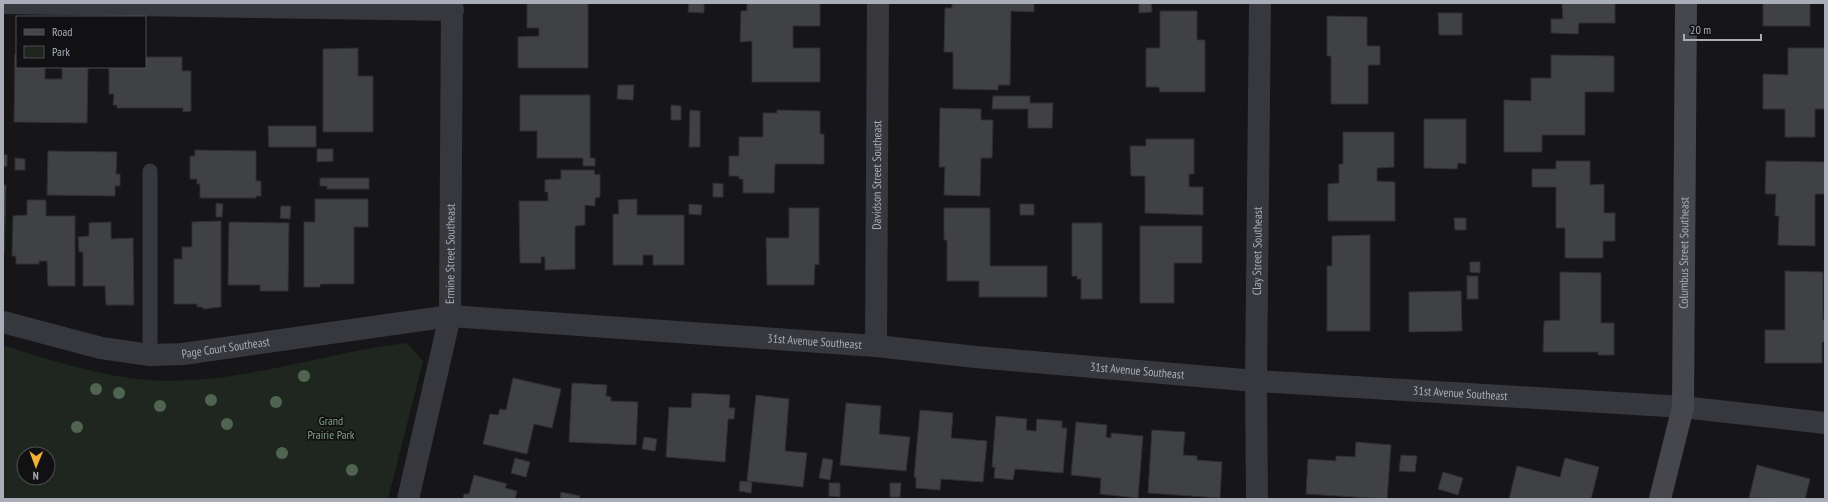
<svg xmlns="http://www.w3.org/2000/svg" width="1828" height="502" font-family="'PT Sans Narrow',sans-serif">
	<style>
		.green { fill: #1e261f; fill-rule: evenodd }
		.building { fill: #404145; stroke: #303034 }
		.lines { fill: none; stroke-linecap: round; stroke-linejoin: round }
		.lane { stroke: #37383d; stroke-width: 15 }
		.street { stroke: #37383d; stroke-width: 22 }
		.secondary { stroke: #45474d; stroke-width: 22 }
		.tree { fill: #506452 }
		.labels { text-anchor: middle; stroke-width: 3.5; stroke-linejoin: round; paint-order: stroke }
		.street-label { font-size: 12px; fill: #a8adb8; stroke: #111113 }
		.park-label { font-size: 12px; fill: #7fa381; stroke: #111113 }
	</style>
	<rect width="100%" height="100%" fill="#161618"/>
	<path class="green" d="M407 343 423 361 388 499H3V346C16 348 28 354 40 357 76 367 110 377 147 380 235 386 321 353 407 343ZM24 454H48V478H24Z"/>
	<g class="building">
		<polygon points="527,3 588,3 588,68 518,68 518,37 539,36 539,28 527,28"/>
		<polygon points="689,3 704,3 704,13 688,12"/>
		<polygon points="747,3 820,3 820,26 793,26 793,48 820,48 820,82 752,82 752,41 740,42 741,11 747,11"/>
		<polygon points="952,3 1034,3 1034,12 1011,11 1010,85 998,85 998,90 953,89 953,52 944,52 945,8 952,8"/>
		<polygon points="1139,3 1151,3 1152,12 1139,13"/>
		<polygon points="1562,3 1615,3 1615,23 1579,23 1578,34 1551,33 1551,19 1563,19"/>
		<rect x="1763" y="3" width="47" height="23"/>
		<polygon points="1160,11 1197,11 1197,40 1205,40 1205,92 1160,92 1159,87 1146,87 1146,48 1160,48"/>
		<polygon points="1438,13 1462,13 1462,35 1439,35"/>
		<polygon points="1327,16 1367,17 1367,46 1380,46 1380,65 1368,65 1368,104 1331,104 1331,56 1327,56"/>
		<polygon points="358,48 358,76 373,76 373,132 323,132 323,49"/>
		<polygon points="1788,48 1825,48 1825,109 1815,109 1815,137 1785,137 1785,109 1763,109 1763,74 1788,75"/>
		<polygon points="15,54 17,54 17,67 45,67 45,79 62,79 62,67 88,67 87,123 14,122"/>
		<polygon points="1551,55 1614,56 1614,92 1585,92 1585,135 1542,135 1542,152 1504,152 1504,100 1531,101 1531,78 1551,78"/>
		<polygon points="145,57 182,57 182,71 191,71 191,111 183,112 183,108 117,108 117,105 113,105 114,94 109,94 109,67 145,67"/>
		<polygon points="618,85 634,85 633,100 617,99"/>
		<polygon points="520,95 590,95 590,158 595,158 595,166 583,166 583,158 537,158 537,131 520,131"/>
		<polygon points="993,96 1030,96 1030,103 1053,103 1052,128 1028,128 1028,109 992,109"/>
		<polygon points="671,105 681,106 681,120 671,120"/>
		<polygon points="940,108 981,109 981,120 993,120 992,158 981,158 980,196 944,195 945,167 939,167"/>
		<polygon points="690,110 700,111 700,147 689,147"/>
		<polygon points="777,110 820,111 820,134 824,134 824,164 775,164 774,193 743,193 743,179 739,179 739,176 729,176 729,156 739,156 739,137 763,137 763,113 777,113"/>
		<polygon points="1424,119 1466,119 1466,164 1458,163 1457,169 1424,168"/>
		<polygon points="268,126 316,126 316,147 269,147"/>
		<polygon points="1343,132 1394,132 1394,167 1377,168 1377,181 1395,182 1395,221 1328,221 1328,184 1339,183 1339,164 1343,164"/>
		<polygon points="1146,139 1194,139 1194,174 1189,174 1189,187 1203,187 1203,215 1145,213 1145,176 1131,176 1130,146 1146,146"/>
		<polygon points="317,149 333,149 333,161 317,162"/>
		<polygon points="195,150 256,151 256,181 261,181 261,196 256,196 256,198 200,198 200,184 197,184 197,179 190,179 190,156 195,156"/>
		<polygon points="48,151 117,152 116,174 120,174 120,186 115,186 115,196 47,195"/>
		<polygon points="3,155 7,155 7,166 3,167"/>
		<polygon points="15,158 25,159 25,170 15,170"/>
		<polygon points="1556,161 1590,161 1590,185 1604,184 1604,213 1615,213 1615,241 1603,241 1603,258 1565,258 1565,228 1556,228 1556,187 1532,187 1532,169 1556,169"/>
		<polygon points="1766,161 1825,162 1825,194 1815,194 1815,246 1778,245 1779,216 1775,216 1776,194 1765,194"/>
		<polygon points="561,170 594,170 595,175 600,174 600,197 595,198 595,206 585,205 585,225 575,226 575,269 545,270 545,257 541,257 541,263 520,263 519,201 548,201 548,192 545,192 545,180 561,179"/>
		<polygon points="320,178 369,178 369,189 327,189 327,186 320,186"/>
		<polygon points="713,183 723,184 723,197 713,197"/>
		<polygon points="3,185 6,185 4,254 3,254"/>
		<polygon points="315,199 368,199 368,227 354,227 354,284 320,284 320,287 304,287 304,222 315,222"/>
		<polygon points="637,199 637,215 684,215 684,265 653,265 653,255 643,255 643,265 613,265 613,214 619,214 618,200"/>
		<polygon points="27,200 46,200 46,216 75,216 75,286 48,286 47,261 39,261 39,264 16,264 16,256 12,256 13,216 27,215"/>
		<polygon points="216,203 223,204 222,217 216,217"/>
		<polygon points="689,204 702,205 701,215 689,214"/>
		<rect x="1020" y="204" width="14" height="11"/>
		<polygon points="281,206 291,206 290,219 280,218"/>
		<polygon points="789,208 819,208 819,265 815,264 814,285 767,285 766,238 789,238"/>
		<polygon points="944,208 990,208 990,266 1047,266 1047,297 979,297 979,281 947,281 947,240 944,240"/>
		<polygon points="1454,218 1466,218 1466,230 1455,230"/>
		<polygon points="221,221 221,307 203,309 203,307 197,307 197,304 174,304 174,259 182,259 182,247 192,247 192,222"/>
		<polygon points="111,222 111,239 133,238 134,305 106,305 105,286 83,286 83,252 79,252 78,237 89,236 89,223"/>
		<polygon points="229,222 289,223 288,291 260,291 260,285 228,285"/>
		<polygon points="1072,223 1102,223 1102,299 1081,299 1081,279 1077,279 1077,276 1072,276"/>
		<polygon points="1140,226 1202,226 1202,263 1174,263 1174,303 1140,303"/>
		<polygon points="1370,235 1370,331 1327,331 1327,266 1332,266 1332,236"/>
		<polygon points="1470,262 1480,262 1480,273 1470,272"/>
		<polygon points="1785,271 1823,272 1823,320 1825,320 1825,342 1822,342 1822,363 1765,363 1765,330 1785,330"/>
		<polygon points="1560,272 1601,273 1601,323 1614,323 1614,355 1598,355 1598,352 1543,352 1544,321 1560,320"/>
		<rect x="1467" y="276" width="11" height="23"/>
		<polygon points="1461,291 1462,331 1409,332 1409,292"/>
		<polygon points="513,378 561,389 552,428 534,424 527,454 483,444 490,414 498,415 500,409 506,410"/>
		<polygon points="572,383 607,385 606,396 611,397 611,401 638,402 636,445 569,442"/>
		<polygon points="692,393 730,395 729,408 735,408 734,419 728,419 725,462 666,457 669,407 691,408"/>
		<polygon points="756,395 789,399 785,451 807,453 803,487 747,481"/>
		<polygon points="846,403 881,406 879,434 910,437 906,471 840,465"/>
		<polygon points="920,410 953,413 951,438 987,441 983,482 941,479 940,490 916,488 916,477 914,477"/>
		<polygon points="996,416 1027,419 1026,430 1036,431 1037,419 1062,421 1062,428 1067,428 1063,473 1015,469 1013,480 994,478 995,467 992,467"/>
		<polygon points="1076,422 1107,425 1106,437 1111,438 1111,433 1143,436 1138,498 1100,494 1101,478 1071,475"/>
		<polygon points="1152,430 1185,432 1183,455 1197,456 1197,460 1222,462 1220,498 1148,493"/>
		<polygon points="644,437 657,439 655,451 642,449"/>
		<polygon points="1356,442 1391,445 1387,499 1306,494 1308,459 1336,461 1336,456 1355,457"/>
		<polygon points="1401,455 1417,456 1415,472 1399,471"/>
		<polygon points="515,458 530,462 526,477 511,473"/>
		<polygon points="823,458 833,460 830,480 819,478"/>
		<polygon points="1565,458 1599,467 1591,499 1509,499 1517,466 1560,477"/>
		<polygon points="1757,465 1810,479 1805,499 1749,498"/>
		<polygon points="1443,472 1463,478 1458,495 1438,489"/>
		<polygon points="474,475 507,484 505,488 517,491 515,499 463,499 464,494 469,494"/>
		<polygon points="740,481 752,482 751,493 739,491"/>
		<polygon points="829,483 840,483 840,497 829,496"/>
		<polygon points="890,483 901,483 900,497 890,497"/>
		<polygon points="561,492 580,496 579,499 560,499"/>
	</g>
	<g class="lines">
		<polyline class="lane" points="150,355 150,171"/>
		<g class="street">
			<polyline points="3,3 453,10"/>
			<path id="s1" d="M3 322 101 348 150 355 183 354 450 316 876 346 976 357 1256 381 1683 407 1825 423"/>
			<path id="s2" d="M876 346 878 3"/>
			<path id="s3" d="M408 499 450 316 452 3"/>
			<path id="s4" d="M1257 499 1256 381 1260 3"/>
		</g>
		<path class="secondary" id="s5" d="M1660 499 1683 407 1686 3"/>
	</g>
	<g class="tree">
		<circle cx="304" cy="376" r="6"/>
		<circle cx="96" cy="389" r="6"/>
		<circle cx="119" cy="393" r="6"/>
		<circle cx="211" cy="400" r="6"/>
		<circle cx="276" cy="402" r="6"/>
		<circle cx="160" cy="406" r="6"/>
		<circle cx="227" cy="424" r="6"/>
		<circle cx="77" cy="427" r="6"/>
		<circle cx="282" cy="453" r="6"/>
		<circle cx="352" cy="470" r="6"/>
	</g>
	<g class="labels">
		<g class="street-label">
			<text dy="4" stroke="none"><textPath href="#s2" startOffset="171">Davidson Street Southeast</textPath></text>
			<text dy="4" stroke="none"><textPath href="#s4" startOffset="248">Clay Street Southeast</textPath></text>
			<text dy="4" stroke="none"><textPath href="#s5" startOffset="249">Columbus Street Southeast</textPath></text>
			<text dy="4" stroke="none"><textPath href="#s3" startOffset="250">Ermine Street Southeast</textPath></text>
			<text dy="4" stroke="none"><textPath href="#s1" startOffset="819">31st Avenue Southeast</textPath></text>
			<text dy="4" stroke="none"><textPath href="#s1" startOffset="227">Page Court Southeast</textPath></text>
			<text dy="4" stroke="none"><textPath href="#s1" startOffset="1143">31st Avenue Southeast</textPath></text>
			<text dy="4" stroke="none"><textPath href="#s1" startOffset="1467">31st Avenue Southeast</textPath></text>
		</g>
		<g class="park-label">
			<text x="331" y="425">Grand<tspan x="331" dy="14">Prairie Park</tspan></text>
		</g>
	</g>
	<rect width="1828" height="502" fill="none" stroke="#a8adb8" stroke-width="8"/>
	<rect x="16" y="16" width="130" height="52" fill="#111113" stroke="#4d4f55"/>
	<rect x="24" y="29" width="20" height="6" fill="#45474d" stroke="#4d4f55"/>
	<text x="52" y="36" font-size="12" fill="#a8adb8">Road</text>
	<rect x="24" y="46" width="20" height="12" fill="#1e261f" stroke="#4d4f55"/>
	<text x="52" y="56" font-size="12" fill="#a8adb8">Park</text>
	<g transform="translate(36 466) rotate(181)"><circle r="19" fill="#111113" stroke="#4d4f55"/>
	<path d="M0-3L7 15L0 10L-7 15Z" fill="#f2b134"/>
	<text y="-6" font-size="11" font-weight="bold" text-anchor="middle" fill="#a8adb8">N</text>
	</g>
	<path d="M1684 34v6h77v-6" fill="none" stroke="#a8adb8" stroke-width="2"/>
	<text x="1690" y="34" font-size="12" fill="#a8adb8" stroke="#111113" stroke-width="3" paint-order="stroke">20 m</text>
</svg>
